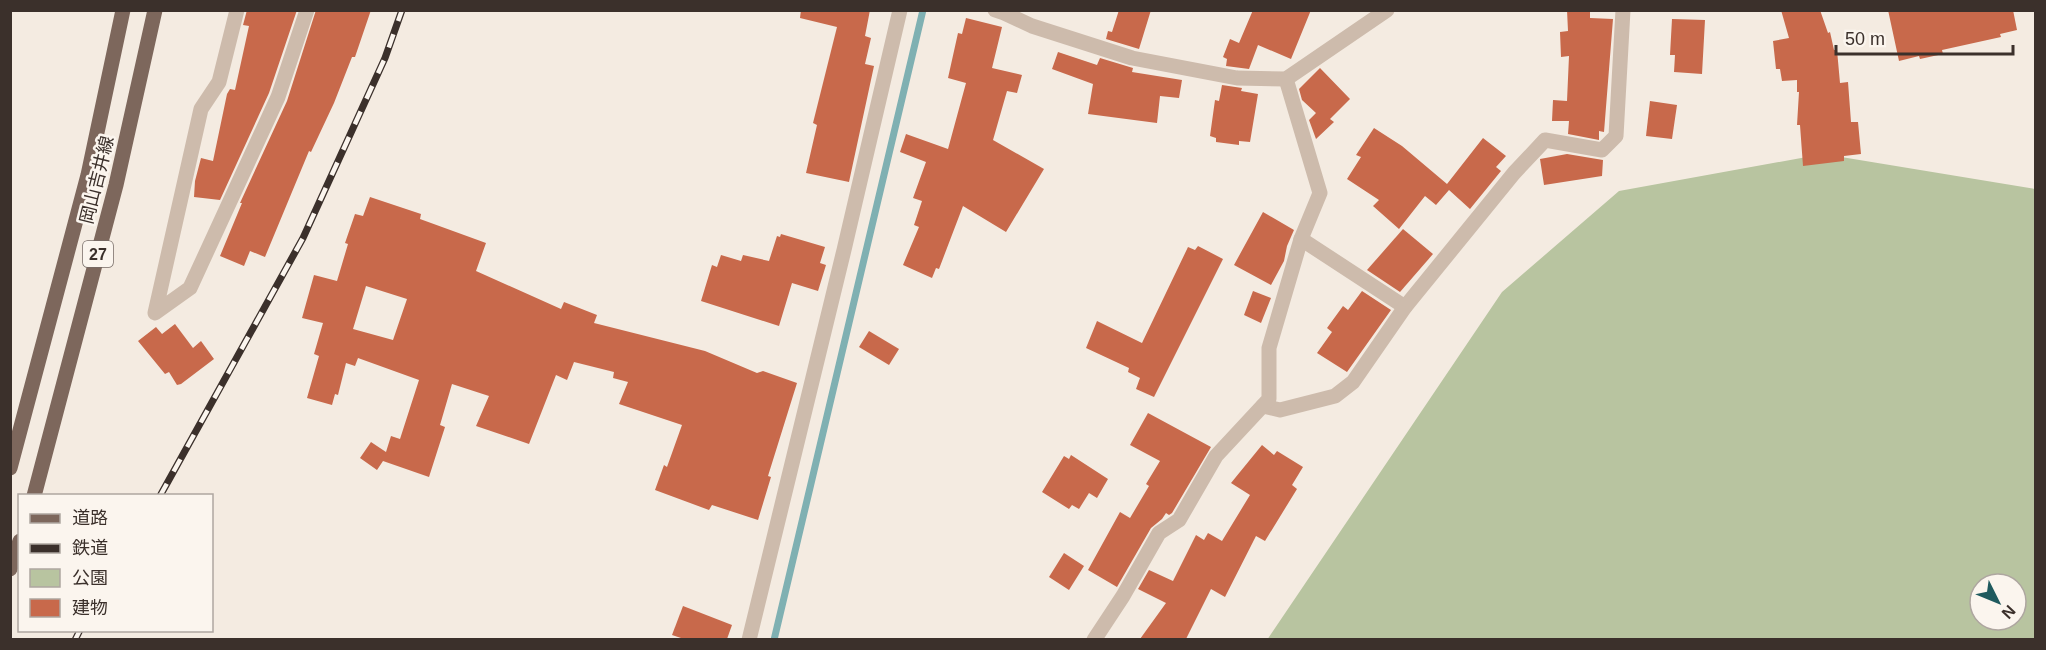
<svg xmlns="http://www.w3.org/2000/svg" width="2046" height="650" font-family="Helvetica,'Noto Sans JP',sans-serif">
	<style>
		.green { fill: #b8c4a0; fill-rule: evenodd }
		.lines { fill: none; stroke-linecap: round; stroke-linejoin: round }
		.stream { stroke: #7fb0b2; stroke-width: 7 }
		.building { fill: #c8694b; fill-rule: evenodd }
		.street { stroke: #cdbbac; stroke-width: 15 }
		.primary { stroke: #7d675c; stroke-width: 15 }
		.rail-casing { stroke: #3b302b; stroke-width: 7 }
		.rail { stroke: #fbf5ee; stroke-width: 4.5; stroke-dasharray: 14; stroke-linecap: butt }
		.labels { text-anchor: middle; stroke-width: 5; stroke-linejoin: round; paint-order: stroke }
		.shield { fill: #fbf5ee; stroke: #756b66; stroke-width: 1.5 }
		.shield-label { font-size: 16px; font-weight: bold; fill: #3b302b }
		.street-label { font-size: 18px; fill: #3b302b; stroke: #fbf5ee }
	</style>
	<rect width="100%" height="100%" fill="#f4ebe1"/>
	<path class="green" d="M1823 154 2035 189V639L1267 640 1502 292 1619 191ZM1980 584H2016V620H1980Z"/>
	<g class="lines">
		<polyline class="stream" points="774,640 923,10"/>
	</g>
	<g class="building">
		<polygon points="247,10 297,10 269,93 220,200 194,197 195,181 201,158 213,161 227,94 230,89 235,90 249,26 243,25"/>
		<polygon points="316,10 371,10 355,57 352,57 334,103 311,152 309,151 265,257 250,251 244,266 220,256 242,203 240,203 287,101"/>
		<polygon points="801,10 870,10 865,36 871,38 865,64 874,66 849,182 806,173 817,125 813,123 837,27 800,18"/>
		<polygon points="1119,10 1151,10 1139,49 1106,39 1108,31 1112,32"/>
		<polygon points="1253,10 1311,10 1291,59 1258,45 1249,69 1226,66 1227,59 1223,57 1230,39 1239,43"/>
		<polygon points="1567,10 1590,10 1590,18 1613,19 1604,132 1599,131 1599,140 1568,134 1569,121 1552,121 1553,100 1567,101 1569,56 1561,57 1560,32 1568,31"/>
		<polygon points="1781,10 1820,10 1828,33 1830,32 1834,50 1837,50 1840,83 1848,82 1851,122 1858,122 1861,154 1844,156 1844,161 1803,166 1800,125 1797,125 1799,92 1797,92 1797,80 1782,81 1780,69 1776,69 1773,41 1789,38"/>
		<polygon points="1888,10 2013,10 2017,30 2000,34 2001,37 1942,50 1943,54 1920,59 1919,56 1899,61"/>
		<polygon points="966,18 1002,27 992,68 1022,75 1017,93 1007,91 993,140 1044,169 1006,232 963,206 939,269 936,268 932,278 903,265 919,227 914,225 922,201 913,198 926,162 900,152 906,134 948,149 966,83 948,78 958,33 962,34"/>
		<polygon points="1672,19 1705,20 1702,74 1674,72 1675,55 1670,55"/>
		<polygon points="1058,52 1097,65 1100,58 1133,68 1132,72 1182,80 1179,98 1160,96 1157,123 1088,114 1093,84 1052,69"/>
		<polygon points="1320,68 1350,99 1330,119 1334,122 1316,139 1309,120 1316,113 1302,100 1299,89"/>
		<polygon points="1222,85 1242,88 1241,91 1258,94 1250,142 1239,141 1239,145 1216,142 1216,138 1210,136 1215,100 1219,101"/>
		<polygon points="1650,101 1677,105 1672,139 1646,136"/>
		<polygon points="1374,128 1402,146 1447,184 1483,138 1506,156 1496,167 1501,171 1470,209 1449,190 1436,205 1425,196 1399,229 1373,206 1379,200 1347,179 1361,157 1356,155"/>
		<polygon points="1567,154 1603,160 1602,176 1544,185 1540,159"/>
		<path d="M370 197 421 214 420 219 486 243 476 271 561 309 564 302 597 315 594 323 705 351 757 373 763 371 797 383 768 476 771 477 758 520 712 505 709 510 655 490 664 465 667 467 682 425 619 404 628 382 613 378 614 372 574 362 567 380 556 375 529 444 476 426 489 396 452 384 440 425 445 427 429 477 383 461 377 470 360 458 371 442 386 452 391 436 400 439 419 380 358 358 355 366 346 363 338 395 335 394 332 405 307 398 319 356 314 354 323 323 302 318 314 275 337 281 348 244 345 243 355 214 363 216ZM366 286 407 299 393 340 353 329Z"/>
		<polygon points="1263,212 1294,230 1287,246 1284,261 1271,285 1234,265"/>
		<polygon points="1403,229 1433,254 1400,292 1367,270"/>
		<polygon points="781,234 825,247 820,263 826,265 818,291 792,283 779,326 701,301 712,265 717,267 721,255 741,261 743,255 769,261 777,236 780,237"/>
		<polygon points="1198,246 1223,259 1154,397 1136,389 1140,378 1128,372 1129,368 1086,348 1097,321 1142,343 1188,247 1195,250"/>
		<polygon points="1253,291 1271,298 1261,323 1244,315"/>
		<polygon points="1362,291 1391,310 1347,372 1317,353 1332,332 1327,328 1343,306 1348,310"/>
		<polygon points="175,324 193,348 201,341 214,359 181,384 177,385 169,372 165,374 138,341 156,327 162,334"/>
		<polygon points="869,331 899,349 889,365 859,347"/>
		<polygon points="1148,413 1211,447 1172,513 1169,515 1166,513 1162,519 1151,528 1117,587 1088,570 1120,512 1130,518 1149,486 1146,484 1160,461 1130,445"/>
		<polygon points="1262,445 1274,455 1277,451 1303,467 1292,485 1297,489 1265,541 1256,536 1225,597 1211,589 1186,639 1140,639 1166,603 1138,589 1149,570 1173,581 1196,535 1204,540 1208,533 1222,541 1250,495 1231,483"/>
		<polygon points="1071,455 1108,479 1097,498 1089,493 1079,509 1072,505 1069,509 1042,492 1064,456 1069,459"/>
		<polygon points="1064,553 1084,566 1069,590 1049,577"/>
		<polygon points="683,606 732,625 727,639 684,639 672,635"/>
	</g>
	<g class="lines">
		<g class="street">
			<polyline points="237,10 219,82 201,109 155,313 190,288 278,97 307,10"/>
			<polyline points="995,10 1004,13 1032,26 1132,58 1237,78 1286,79 1387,10"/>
			<polyline points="1301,239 1405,307"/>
			<polyline points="1263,406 1280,410 1335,396 1353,382 1405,307 1514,173 1545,140 1602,150 1616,136 1623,10"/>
			<polyline points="749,640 844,250 900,10"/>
			<polyline points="1094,640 1123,596 1159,533 1179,520 1216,456 1269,399 1269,348 1301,239 1320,193 1286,79"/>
		</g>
		<g class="primary">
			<polyline points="10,468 88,175 123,10"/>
			<polyline points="34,496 116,185 155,10"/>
			<polyline points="10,569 20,541"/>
		</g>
		<defs>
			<g id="rail">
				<polyline points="160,496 303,238 385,58 402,10"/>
				<polyline points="75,640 80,630"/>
			</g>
		</defs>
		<use href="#rail" class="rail-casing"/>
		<use href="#rail" class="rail"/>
	</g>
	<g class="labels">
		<rect class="shield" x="83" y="241" width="30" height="26" rx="4.5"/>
		<g class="shield-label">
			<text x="98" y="260">27</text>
		</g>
		<g class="street-label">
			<text transform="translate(97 180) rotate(-76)" y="6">岡山吉井線</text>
		</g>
	</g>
	<rect width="2046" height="650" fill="none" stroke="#3b302b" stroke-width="24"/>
	<rect x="18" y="494" width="195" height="138" fill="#fbf5ee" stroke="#aea6a0" stroke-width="1.5"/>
	<rect x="30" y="514" width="30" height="9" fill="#7d675c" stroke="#aea6a0" stroke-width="1.5"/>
	<text x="72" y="524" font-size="18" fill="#3b302b">道路</text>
	<rect x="30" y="544" width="30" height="9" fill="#3b302b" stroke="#aea6a0" stroke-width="1.5"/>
	<text x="72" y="554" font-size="18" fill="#3b302b">鉄道</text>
	<rect x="30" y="569" width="30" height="18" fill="#b8c4a0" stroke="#aea6a0" stroke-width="1.5"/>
	<text x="72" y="584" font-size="18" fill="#3b302b">公園</text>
	<rect x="30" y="599" width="30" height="18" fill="#c8694b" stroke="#aea6a0" stroke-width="1.5"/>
	<text x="72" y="614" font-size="18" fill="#3b302b">建物</text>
	<g transform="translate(1998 602) rotate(133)"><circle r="28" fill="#fbf5ee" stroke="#aea6a0" stroke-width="1.5"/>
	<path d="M0-4.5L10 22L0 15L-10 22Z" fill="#1f5a5e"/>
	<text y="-9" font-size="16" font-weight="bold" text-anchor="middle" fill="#3b302b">N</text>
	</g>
	<path d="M1836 45v9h177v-9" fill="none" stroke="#3b302b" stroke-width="3"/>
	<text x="1845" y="45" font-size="18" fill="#3b302b" stroke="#fbf5ee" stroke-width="4.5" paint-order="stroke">50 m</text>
</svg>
